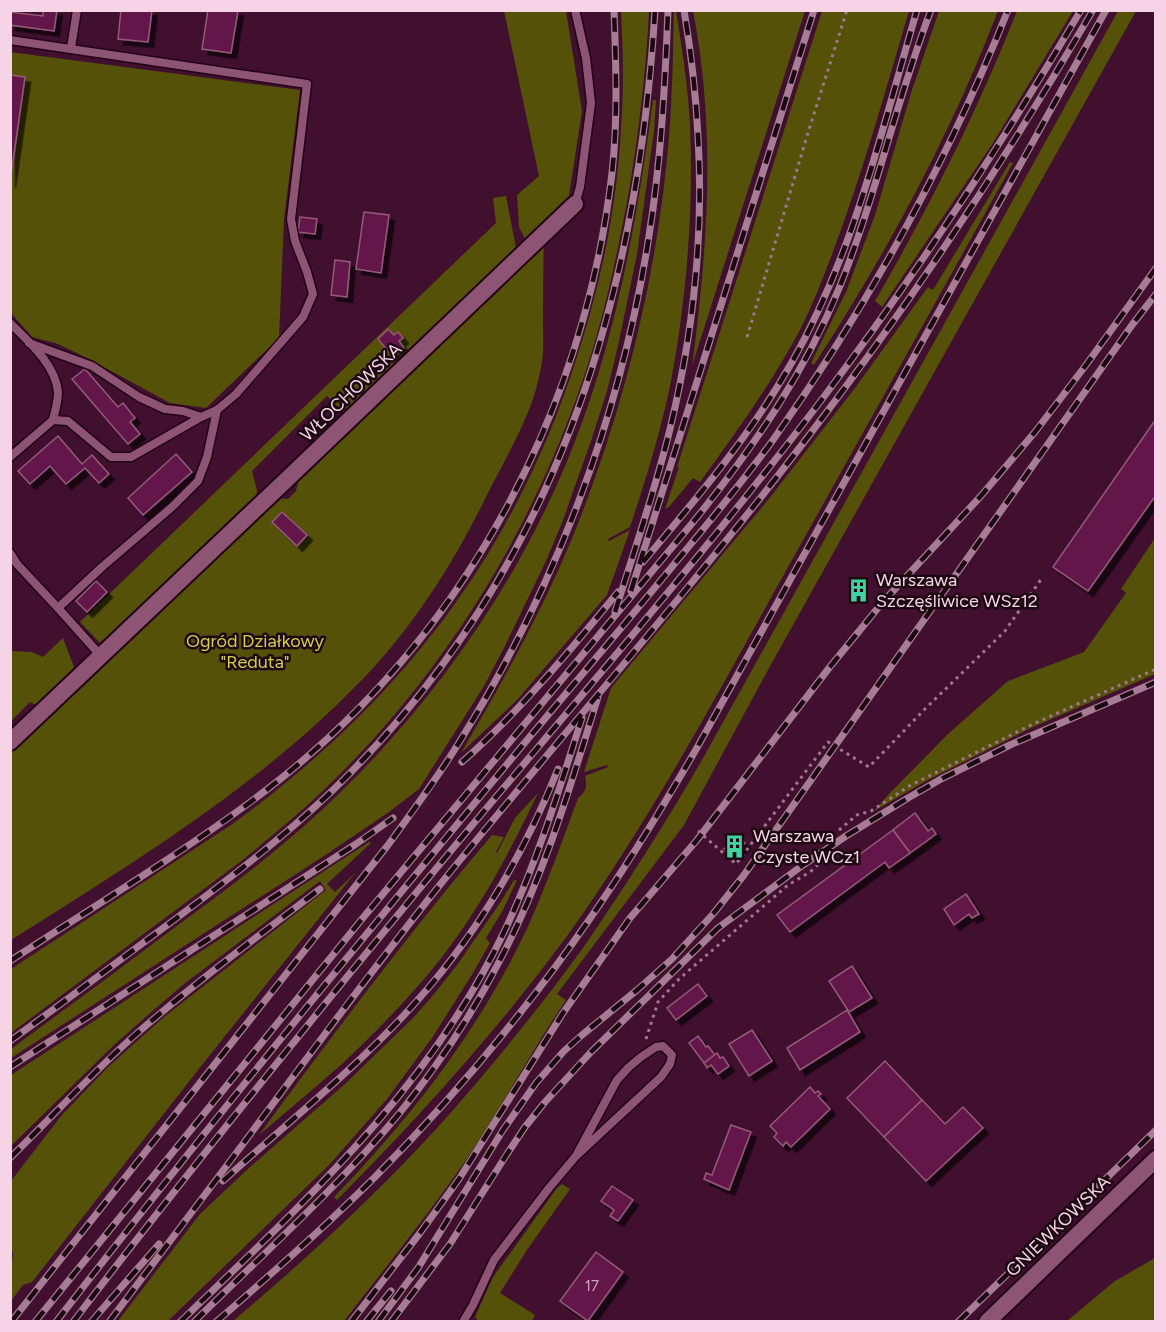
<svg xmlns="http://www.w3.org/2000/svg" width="1166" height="1332" font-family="Figtree,sans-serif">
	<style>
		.green { fill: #555109 }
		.building { fill: #641848; stroke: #945a7a; stroke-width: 1.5; filter: url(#shadow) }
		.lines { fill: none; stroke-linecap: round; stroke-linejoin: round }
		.lane-casing { stroke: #230116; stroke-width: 11 }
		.street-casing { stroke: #230116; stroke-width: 20 }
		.path { stroke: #a0778e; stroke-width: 3; stroke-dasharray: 3 4.5; stroke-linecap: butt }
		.lane { stroke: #8e5474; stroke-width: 8 }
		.street { stroke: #8e5474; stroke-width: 16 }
		.rail-casing { stroke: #a67d94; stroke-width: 7 }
		.rail { stroke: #1c0713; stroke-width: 4.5; stroke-dasharray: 14; stroke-linecap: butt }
		.labels { text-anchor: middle; stroke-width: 5; stroke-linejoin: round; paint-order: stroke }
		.number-label { font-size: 15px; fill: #d2a5be }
		.street-label { font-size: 18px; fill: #f6d4e5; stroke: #1c0713 }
		.poi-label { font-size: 18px; fill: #f6d4e5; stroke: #1c0713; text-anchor: start }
		.park-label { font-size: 18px; fill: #d4cd48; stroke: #1c0713 }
	</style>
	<defs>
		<filter id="shadow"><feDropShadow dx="5.5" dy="5.5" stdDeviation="0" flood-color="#0009"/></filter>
	</defs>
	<rect width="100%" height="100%" fill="#42102f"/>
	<g class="green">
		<polygon points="504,11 566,11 582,111 568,202 527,243 519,227 517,195 539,176"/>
		<path d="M621 11H649C646 71 639 131 629 191 615 268 598 345 569 418 518 552 438 677 336 778 306 808 273 835 240 862L11 1033V969L231 825C399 703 514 555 577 357 601 283 617 207 621 129 624 90 623 50 621 11Z"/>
		<path d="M674 11H676C682 48 688 86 690 124 693 194 689 263 679 333 676 352 673 372 669 391 659 437 645 482 630 527L608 539 609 541 630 530 607 595 517 700 461 753C503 681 544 608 575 531 629 396 663 251 671 106 673 74 673 42 674 11Z"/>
		<path d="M693 11H805L692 366C708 247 716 129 693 11Z"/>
		<path d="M822 11H909C888 82 868 154 843 224 830 260 817 296 800 330 771 384 736 433 700 482L693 478 669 507 665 509 679 467H677Z"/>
		<path d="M939 11H998C983 49 967 88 949 125 910 208 864 288 814 365L811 363 846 292 875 215 911 93Z"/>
		<path d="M1017 11H1073L993 143 882 307 875 301C930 206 977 112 1017 11Z"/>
		<path d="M1118 11H1136L769 668 684 825 557 994 566 1000C531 1052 501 1108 466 1160 428 1215 385 1268 344 1321H233C304 1261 374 1197 437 1128 488 1071 538 1010 583 948 625 887 665 824 702 760Z"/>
		<polygon points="10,52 300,90 284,219 279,338 206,408 170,403 87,358 58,344 32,337 11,313"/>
		<path d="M653 100H656L654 131 637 254 618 346 607 391 592 438 562 523 546 561 504 648 484 686 419 789 389 812 327 854 11 1058V1049C64 1010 117 971 170 931 223 892 276 853 324 808 432 707 520 582 574 444 617 334 638 216 653 100Z"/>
		<path d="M1010 162 1013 163C933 307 853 451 773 594 708 711 645 828 567 936 497 1031 420 1116 337 1200L334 1197C413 1116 483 1025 530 922 548 881 563 839 578 798 587 791 587 786 585 776L608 767 607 765 584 772 611 688 768 500 855 388 928 287 933 290Z"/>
		<polygon points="506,196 517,253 432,333 428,331 344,413 327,396 252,471 257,490 255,504 103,646 80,622 496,223 493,198"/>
		<path d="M544 241C543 269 543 297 543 325 543 337 544 351 542 362 539 378 535 397 528 412 518 437 504 462 491 487 460 551 423 613 375 666 271 779 139 859 11 940V752L276 498 288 499 296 491 299 478Z"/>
		<polygon points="1155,538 1155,674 1031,728 926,781 874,811 890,793 948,734 1008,681 1084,652 1126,593 1121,589"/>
		<polygon points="63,638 74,667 74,675 40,707 30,702 11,721 11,651 32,652 43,657"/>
		<path d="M538 793C508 856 475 918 430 972 403 1004 373 1035 342 1064 315 1088 287 1111 259 1135 334 1033 410 932 492 835L504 837 496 852 497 853 515 818Z"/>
		<polygon points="369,842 371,843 327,884 335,892 355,873 202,1065 32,1282 23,1285 11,1301 11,1270 13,1254 10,1245 11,1181 61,1116 107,1068 164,1017 326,890 320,881 184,984 149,1014 114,1045 11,1146 11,1075"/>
		<polygon points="514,880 517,880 503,910 486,938 490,943 473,973 432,1038 387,1099 329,1165 168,1321 118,1321 200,1214 250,1167 345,1084 414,1017 434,994 457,965 500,903"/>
		<polygon points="562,1184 570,1189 527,1250 500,1293 535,1315 532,1321 478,1321 475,1317 493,1277 557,1188"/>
		<polygon points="1155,1258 1155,1321 1067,1321 1115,1281"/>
	</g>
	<g class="building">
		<polygon points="43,10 57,10 54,31 10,25 10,12 43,16"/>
		<polygon points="121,10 152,10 148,42 118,39"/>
		<polygon points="208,10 238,10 231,53 202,49"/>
		<polygon points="10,75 25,77 10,182"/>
		<polygon points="364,212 389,215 381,273 356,269"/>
		<polygon points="300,217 317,219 315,234 298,232"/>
		<polygon points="335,260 350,262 347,297 331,295"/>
		<polygon points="388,329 394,335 398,332 403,338 399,341 404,348 393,357 378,339"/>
		<polygon points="85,369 118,407 123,403 135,418 130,422 140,434 128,444 72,379"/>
		<polygon points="1156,419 1156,495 1088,591 1053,567"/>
		<polygon points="58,436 82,464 92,455 109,474 99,483 85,468 66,484 50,466 30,484 18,471"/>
		<polygon points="176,454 192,472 143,515 128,498"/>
		<polygon points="282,512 307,535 297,546 272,522"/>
		<polygon points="96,581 107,592 87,612 76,601"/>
		<polygon points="915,813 928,831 932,828 936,834 910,853 893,830"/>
		<polygon points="893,830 910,853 889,868 885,862 790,932 777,915"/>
		<polygon points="736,835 745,843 733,856 724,849"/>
		<polygon points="966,894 979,914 972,918 969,914 954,925 944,909"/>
		<polygon points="852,966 872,998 849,1012 829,981"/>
		<polygon points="698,984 707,996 676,1020 667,1008"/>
		<polygon points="847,1010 860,1032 800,1070 787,1048"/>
		<polygon points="752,1030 772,1061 749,1076 729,1044"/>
		<polygon points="698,1036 706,1047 708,1046 715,1055 704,1063 689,1043"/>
		<polygon points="717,1053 720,1058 723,1057 729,1066 718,1074 711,1065 707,1068 704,1063"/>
		<polygon points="885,1061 922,1100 884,1137 847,1098"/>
		<polygon points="810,1087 815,1093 818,1091 821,1094 818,1096 830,1109 791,1147 786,1142 783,1146 774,1137 777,1133 770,1126"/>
		<polygon points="922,1100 945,1124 963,1107 983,1128 926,1181 884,1137"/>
		<polygon points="731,1125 751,1132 729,1190 704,1179 706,1173 712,1175"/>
		<polygon points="612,1186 633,1200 618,1221 610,1216 614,1210 601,1201"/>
		<polygon points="596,1252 623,1272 588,1321 560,1301"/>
	</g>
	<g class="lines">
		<defs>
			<g id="lane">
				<polyline points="575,10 586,58 591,103 580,187 575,204"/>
				<polyline points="10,40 307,84 291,219 295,241 307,272 313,294 303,317 236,394 217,410 201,417 131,457 111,457 68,421 53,420 10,457"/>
				<polyline points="71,48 77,10"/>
				<path d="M10 323C29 342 55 364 58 392 58 402 55 411 53 420"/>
				<polyline points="29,343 92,366 139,397 165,409 183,411 201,417"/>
				<polyline points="10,553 17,564 58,608 101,656"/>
				<polyline points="58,608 102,567 172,507 198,481 207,457 217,410"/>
				<polyline points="463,1322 473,1305 494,1260 549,1188 576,1156 661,1077 670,1064 672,1055 663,1046 656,1047 641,1057 629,1067 617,1080 576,1156"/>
			</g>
			<g id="street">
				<polyline points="10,742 283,483 575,204"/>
				<polyline points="987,1322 1156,1159"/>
			</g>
		</defs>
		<use href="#lane" class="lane-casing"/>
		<use href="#street" class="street-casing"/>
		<g class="path">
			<polyline points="747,337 807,136 847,10"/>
			<polyline points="839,830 857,815 871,811 911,785 1033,724 1156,669"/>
			<polyline points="698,831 736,864 828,742 869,767 924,710 1005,631 1042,578"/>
			<polyline points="646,1039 658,1002 679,979 788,885 810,872 827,857"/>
		</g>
		<use href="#lane" class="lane"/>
		<use href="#street" class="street"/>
		<defs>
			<g id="rail">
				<path d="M643 562C697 498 751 435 792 362 854 253 882 129 917 10"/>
				<polyline points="631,591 814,10"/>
				<path d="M615 612C634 551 655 491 670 429 693 334 704 234 698 137 696 94 691 52 684 10"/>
				<path d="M462 762C520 711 569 652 618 592"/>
				<path d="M10 961C61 928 112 896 162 863 206 834 249 805 289 772 471 623 585 405 612 173 618 119 616 65 614 10"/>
				<path d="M10 1041C64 1002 117 962 170 923 226 881 282 839 333 790 552 578 637 307 655 10"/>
				<polyline points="10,1067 356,844 393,818"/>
				<path d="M10 1158C52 1117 91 1074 134 1036 193 984 257 937 320 889"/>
				<path d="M223 1181C288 1122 358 1067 416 1002 477 934 524 854 558 769"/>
				<path d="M11 1322 388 845C413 811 438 777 460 741 556 587 621 415 649 236 661 161 665 86 668 10"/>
				<path d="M35 1322 362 919 694 521C753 448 805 373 840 286 876 196 896 101 931 10"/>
				<path d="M56 1322C201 1134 352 951 503 769 559 701 616 635 671 568 706 526 741 484 773 440 868 306 947 163 1008 10"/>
				<path d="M73 1322C199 1157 331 995 464 835 585 691 709 548 823 398 916 274 1002 144 1081 10"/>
				<polyline points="91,1322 159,1244"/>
				<path d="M109 1322C154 1262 199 1203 243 1144 309 1055 374 967 443 881 562 734 689 592 804 442 910 304 1006 160 1093 10"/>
				<path d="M180 1322C305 1201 429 1090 505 930 537 862 559 790 582 718"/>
				<path d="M194 1322C263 1254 336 1189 398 1115 437 1067 472 1015 500 960 544 877 570 787 598 697"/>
				<path d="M216 1322C270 1275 324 1228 374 1178 453 1098 525 1012 589 920 628 864 664 805 698 746L1106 10"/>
				<polyline points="351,1322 420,1233 459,1179 563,1013 630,918 697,840 829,668 882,603 980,497 1035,432 1086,365 1156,268"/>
				<polyline points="366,1322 391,1291"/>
				<polyline points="378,1322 418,1268 503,1130 536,1083 564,1051 582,1035 637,990 672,959 713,914 744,875 1132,325 1156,294"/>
				<polyline points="391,1322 450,1244 507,1154 525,1127 545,1102 591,1052 718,928 803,865 846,836 908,798 941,779 1010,745 1156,682"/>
				<polyline points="958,1322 1156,1130"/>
			</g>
		</defs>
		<use href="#rail" class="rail-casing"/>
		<use href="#rail" class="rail"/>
	</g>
	<defs>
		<symbol id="building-bare" viewBox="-9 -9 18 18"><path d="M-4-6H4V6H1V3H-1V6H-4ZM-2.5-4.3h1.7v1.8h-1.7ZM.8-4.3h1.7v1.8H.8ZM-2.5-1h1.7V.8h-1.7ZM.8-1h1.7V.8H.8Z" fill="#3ed4a2" stroke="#1c0713" stroke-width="2.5" paint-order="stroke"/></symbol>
	</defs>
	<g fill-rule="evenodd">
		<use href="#building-bare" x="842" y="574" width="33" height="33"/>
		<use href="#building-bare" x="718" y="830" width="33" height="33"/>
	</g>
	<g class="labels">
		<g class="number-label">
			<text x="592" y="1291">17</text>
		</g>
		<g class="street-label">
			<text transform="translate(351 392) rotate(-44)" y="6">WŁOCHOWSKA</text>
			<text transform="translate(1058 1226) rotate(-44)" y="6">GNIEWKOWSKA</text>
		</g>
		<g class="poi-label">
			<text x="876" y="586">Warszawa<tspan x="876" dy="21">Szczęśliwice WSz12</tspan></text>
			<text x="753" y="842">Warszawa<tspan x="753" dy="21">Czyste WCz1</tspan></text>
		</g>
		<g class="park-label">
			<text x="255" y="647">Ogród Działkowy<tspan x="255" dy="21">"Reduta"</tspan></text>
		</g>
	</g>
	<rect width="1166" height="1332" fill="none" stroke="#f6d4e5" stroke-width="24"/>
</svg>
